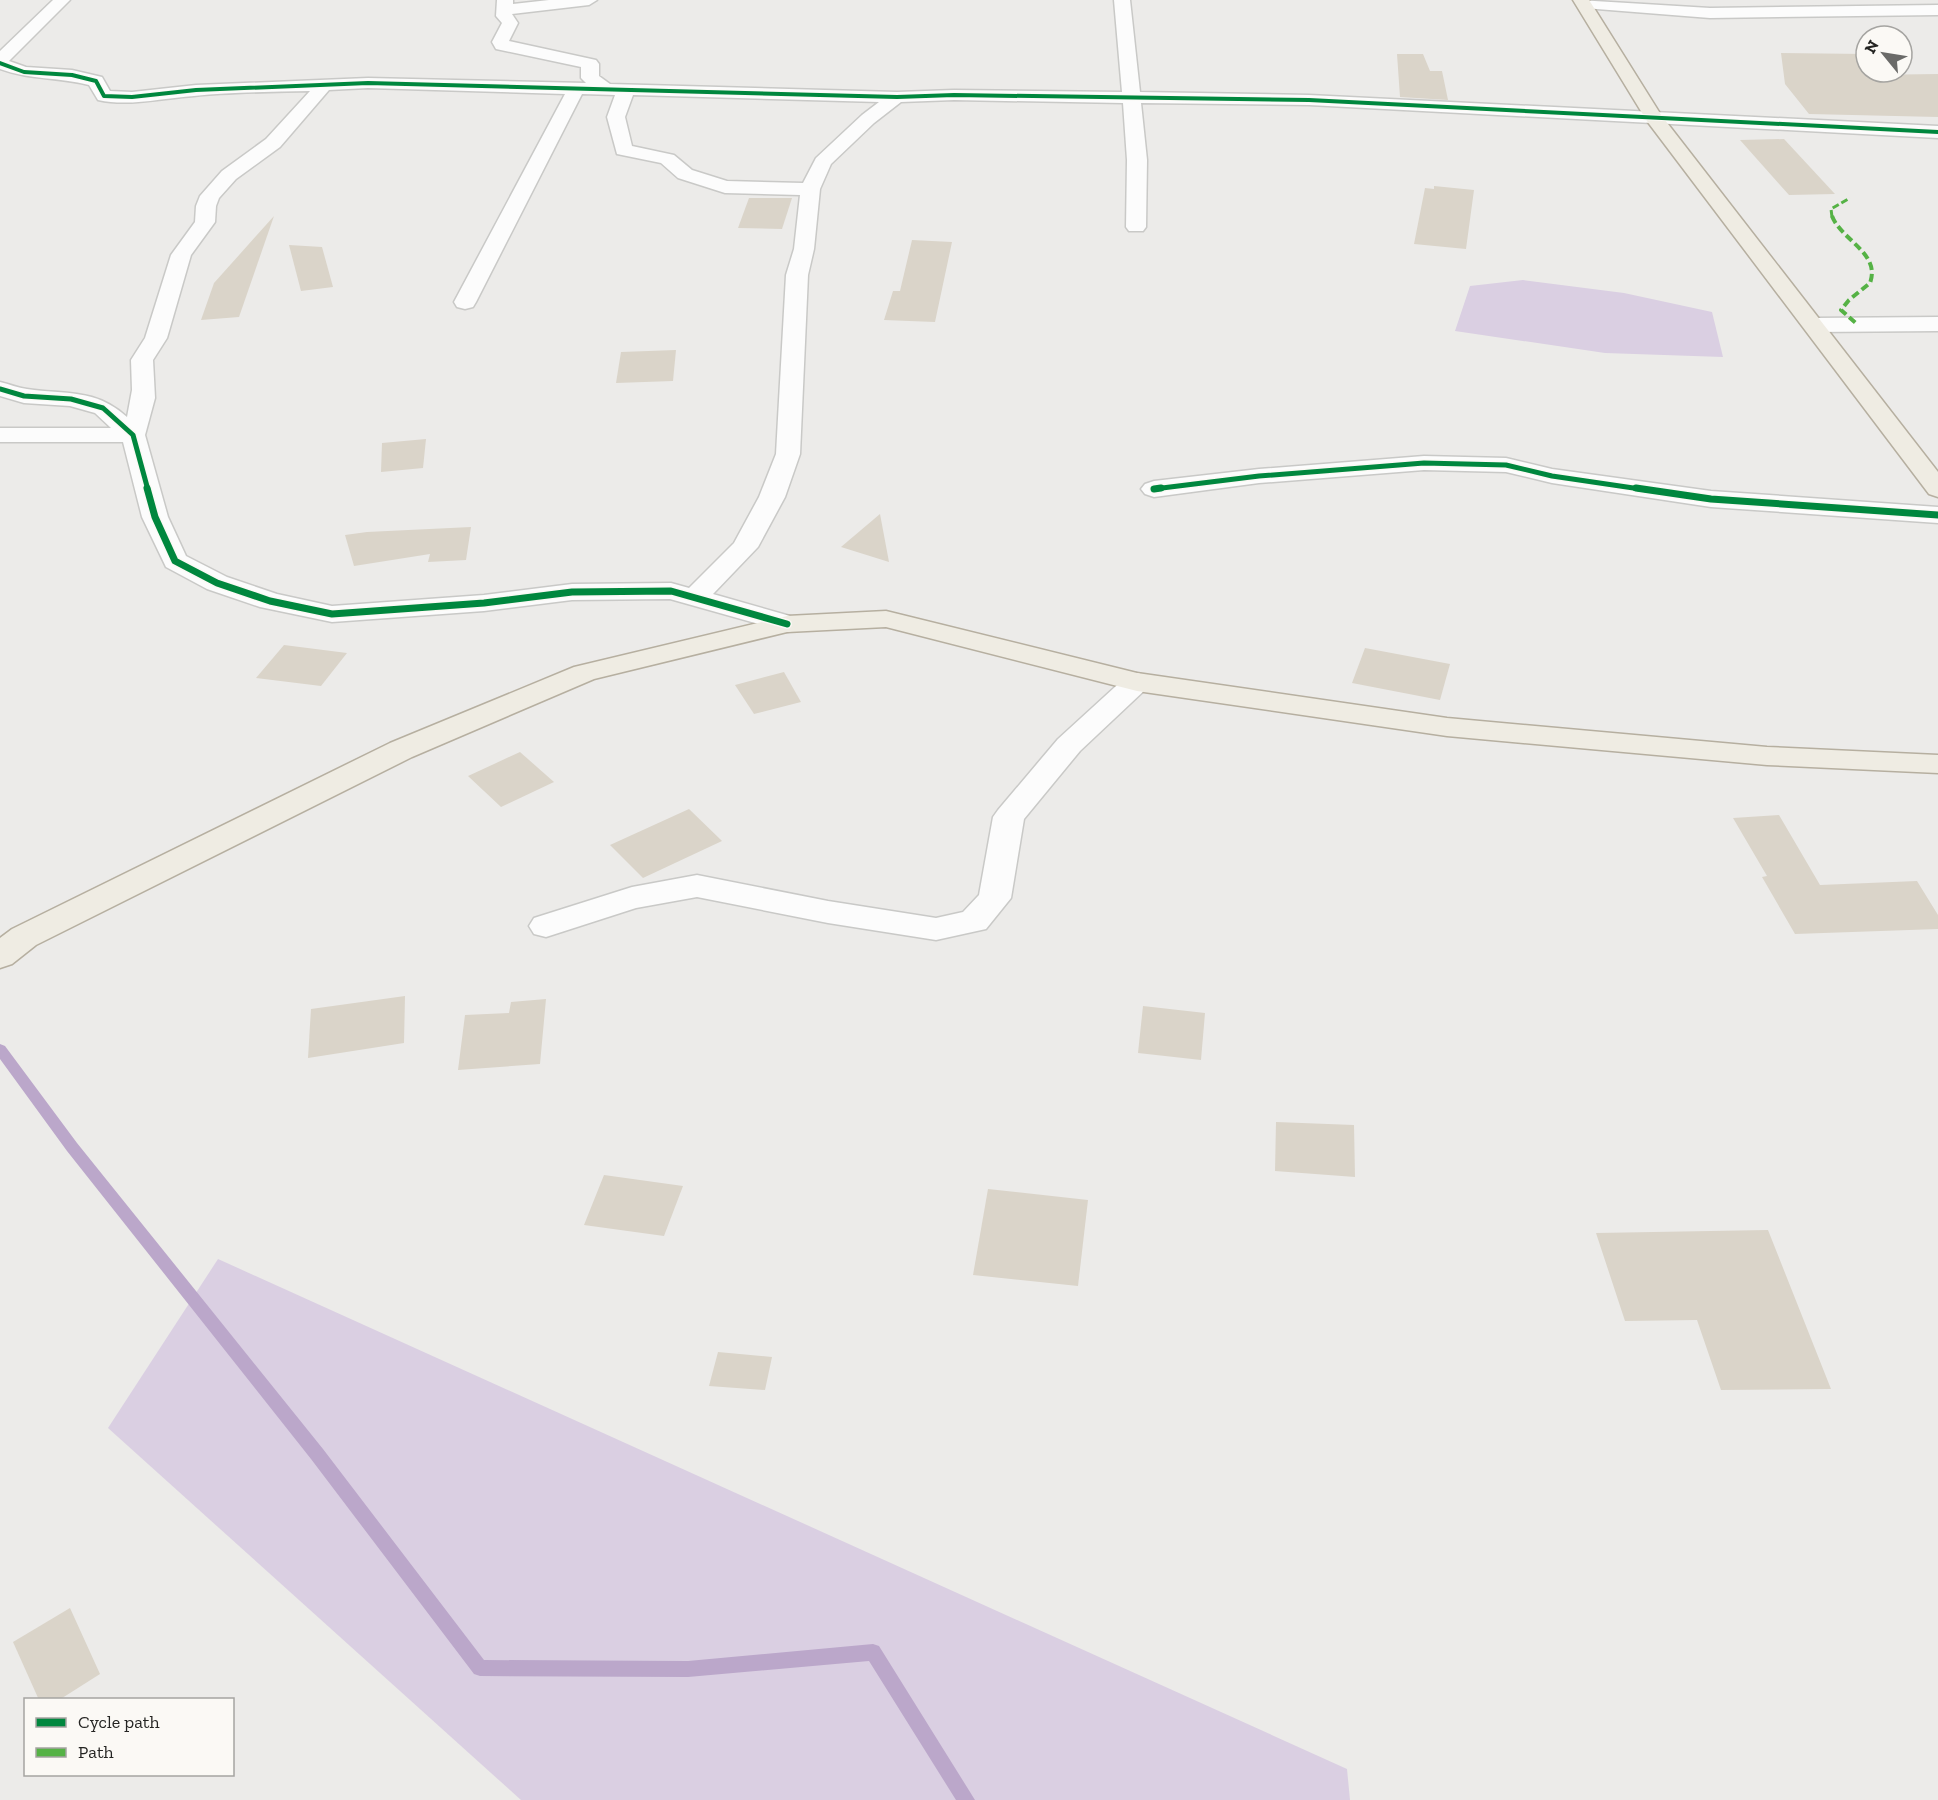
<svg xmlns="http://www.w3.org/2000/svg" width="1938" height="1800" font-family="'Zilla Slab',serif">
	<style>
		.green { fill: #dacfe2 }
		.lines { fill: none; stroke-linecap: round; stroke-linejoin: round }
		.stream { fill: #bba7ca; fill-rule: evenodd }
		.building { fill: #dad4c9 }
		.minor-casing { stroke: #c9c9c7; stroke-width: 3 }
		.major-casing { stroke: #b6afa0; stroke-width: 3 }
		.minor { fill: #fcfcfc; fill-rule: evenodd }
		.major { fill: #efece3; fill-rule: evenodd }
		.quiet-far1 { stroke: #55b245; stroke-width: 3; stroke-dasharray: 7 3; stroke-linecap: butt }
		.quiet { stroke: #55b245; stroke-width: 4; stroke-dasharray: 8 4; stroke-linecap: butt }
		.cycleway-far2-casing { stroke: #fbf9f5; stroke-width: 6 }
		.cycleway-far1-casing { stroke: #fbf9f5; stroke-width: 8 }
		.cycleway-casing { stroke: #fbf9f5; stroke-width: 10 }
		.cycleway-far2 { stroke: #00873e; stroke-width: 4 }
		.cycleway-far1 { stroke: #00873e; stroke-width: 5 }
		.cycleway { stroke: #00873e; stroke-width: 7 }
	</style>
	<rect width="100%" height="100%" fill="#ecebe9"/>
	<g class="green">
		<polygon points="1523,280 1624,293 1712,312 1723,357 1605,353 1455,331 1470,286"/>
		<polygon points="218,1259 1347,1769 1350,1800 521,1800 108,1428"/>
	</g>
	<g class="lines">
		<polygon class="stream" points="0,1044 5,1046 77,1143 323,1449 484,1660 688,1661 873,1644 879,1646 975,1800 956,1800 869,1661 688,1677 480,1676 474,1674 311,1459 67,1151 0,1059"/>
	</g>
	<g class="building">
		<polygon points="1781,53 1866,54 1866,75 1938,74 1938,117 1809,114 1785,84"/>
		<polygon points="1397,54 1423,54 1430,71 1442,71 1448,100 1400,97"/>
		<polygon points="1784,139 1835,194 1789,195 1740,140"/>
		<polygon points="1434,186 1474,190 1466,249 1414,244 1425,188 1434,189"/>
		<polygon points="749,198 792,198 782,229 738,228"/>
		<polygon points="274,216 239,317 201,320 214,283"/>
		<polygon points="912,240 952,242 935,322 884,320 893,291 900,291"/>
		<polygon points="289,245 322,247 333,287 301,291"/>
		<polygon points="676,350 673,381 616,383 621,352"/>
		<polygon points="426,439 423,468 381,472 382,443"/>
		<polygon points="880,514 889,562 841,547"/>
		<polygon points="471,527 466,560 428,562 430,554 354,566 345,535 367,532"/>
		<polygon points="284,645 347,653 321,686 256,678"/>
		<polygon points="1365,648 1450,664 1440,700 1352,683"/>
		<polygon points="784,672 801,702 754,714 735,685"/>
		<polygon points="520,752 554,782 501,807 468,776"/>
		<polygon points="689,809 722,841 643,878 610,845"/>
		<polygon points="1779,815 1820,885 1917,881 1938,915 1938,929 1795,934 1762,877 1767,876 1733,818"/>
		<polygon points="405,996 404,1043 308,1058 311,1009"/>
		<polygon points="546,999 540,1064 458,1070 465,1015 509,1013 511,1002"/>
		<polygon points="1143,1006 1205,1013 1201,1060 1138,1053"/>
		<polygon points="1276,1122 1354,1125 1355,1177 1275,1171"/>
		<polygon points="604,1175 683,1186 664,1236 584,1225"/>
		<polygon points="988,1189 1088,1200 1078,1286 973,1275"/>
		<polygon points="1768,1230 1831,1389 1721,1390 1697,1320 1625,1321 1596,1233"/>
		<polygon points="718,1352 772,1357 765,1390 709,1386"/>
		<polygon points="70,1608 100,1674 59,1700 39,1700 13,1642"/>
	</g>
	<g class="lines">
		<defs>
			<g id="minor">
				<path d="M53 0H70L9 61 26 67 72 70 102 77 110 91 132 92 196 85 368 78 586 83 581 78V67L496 49 492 42 502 23 496 16 497 0H513V4L549 0H597L589 5 512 14 518 23 509 41 596 60 599 64V76L610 84 897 92 954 90 1122 92 1114 0H1130L1140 92 1309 95 1938 126V138L1309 105 1141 103 1147 160 1146 227 1143 231H1129L1126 227 1127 160 1123 103 954 100 901 102 874 123 831 164 820 189 814 249 808 275 800 454 785 497 758 547 713 594 797 618 801 624 797 630 787 632 670 599 572 600 484 611 332 622 260 607 207 589 166 567 142 517 123 442H0V428H111L95 413 70 406 24 403 0 396V382C9 384 18 388 27 389 66 395 95 388 127 417L132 390 131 360 145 338 171 255 195 222 196 206 200 196 222 171 266 139 310 91C271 92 232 92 194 96 163 98 129 107 98 100L89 85C59 77 29 80 0 69V51ZM368 88 565 94 454 302 457 307 465 309 473 307 476 302 582 94 615 95 607 117 617 154 661 163 678 178 725 193 800 195 794 249 786 275 776 454 759 497 734 543 689 588 671 583 572 584 484 595 332 606 277 594 227 577 186 556 168 517 145 435 155 398 153 360 167 338 191 255 215 222 216 206 219 198 236 179 280 147 329 90ZM633 95 879 102 862 115 816 158 803 183 727 181 692 170 674 155 632 146 625 117Z"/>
				<polygon points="1578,0 1710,8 1938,5 1938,15 1710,18 1584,8 1578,6 1576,3"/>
				<polygon points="1938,317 1938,331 1814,332 1806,330 1803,325 1806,320 1814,318"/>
				<polygon points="1424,456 1506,458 1552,469 1711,491 1938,507 1938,523 1711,507 1552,483 1506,472 1424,470 1259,483 1154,497 1145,494 1141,489 1145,484 1154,481 1259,469"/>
				<polygon points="1137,673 1147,676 1151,682 1147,688 1080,751 1024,819 1011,898 986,929 936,940 828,923 697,897 636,908 546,937 534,934 529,926 534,918 632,887 697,875 828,901 936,918 963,912 979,895 993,817 998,810 1058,739 1127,676"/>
			</g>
			<g id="major">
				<polygon points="1573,0 1589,0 1661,115 1938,472 1938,497 1929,494 1647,121"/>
				<polygon points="886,611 1137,673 1447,718 1767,747 1938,755 1938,773 1767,765 1447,736 1137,691 886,627 787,632 594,679 412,757 36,945 12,964 0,968 0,938 12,929 390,743 574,667 787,616"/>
			</g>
		</defs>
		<use href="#minor" class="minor-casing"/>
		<use href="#major" class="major-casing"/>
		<use href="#minor" class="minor"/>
		<use href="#major" class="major"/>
		<polyline class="quiet-far1" points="1832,217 1831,209 1850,198"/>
		<path class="quiet" d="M1832 216C1841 240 1881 253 1870 283L1849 300 1841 310 1858 325"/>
		<defs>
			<polyline id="cycleway-far2" points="0,63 24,72 72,75 96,81 104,96 132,97 196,90 368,83 897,97 954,95 1309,100 1938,132"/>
			<g id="cycleway-far1">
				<polyline points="0,389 24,396 71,399 103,408 133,435 148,490"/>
				<polyline points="1154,489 1259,476 1424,463 1506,465 1552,476 1647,490"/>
			</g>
			<g id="cycleway">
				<polyline points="147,488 155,517 175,561 217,583 270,601 332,614 484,603 572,592 671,591 787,624"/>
				<polyline points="1636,488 1711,499 1938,515"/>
				<polyline points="1154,489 1161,488"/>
			</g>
		</defs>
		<use href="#cycleway-far2" class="cycleway-far2-casing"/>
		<use href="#cycleway-far1" class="cycleway-far1-casing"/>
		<use href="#cycleway" class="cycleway-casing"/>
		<use href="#cycleway-far2" class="cycleway-far2"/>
		<use href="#cycleway-far1" class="cycleway-far1"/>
		<use href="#cycleway" class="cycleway"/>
	</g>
	<rect x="24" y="1698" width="210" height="78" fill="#fbf9f5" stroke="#a5a4a1" stroke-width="1.5"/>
	<rect x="36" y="1718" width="30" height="9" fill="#00873e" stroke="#a5a4a1" stroke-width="1.5"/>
	<text x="78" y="1728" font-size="18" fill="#242422">Cycle path</text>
	<rect x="36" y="1748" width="30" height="9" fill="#55b245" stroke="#a5a4a1" stroke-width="1.5"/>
	<text x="78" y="1758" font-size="18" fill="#242422">Path</text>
	<g transform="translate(1884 54) rotate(300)"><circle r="28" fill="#fbf9f5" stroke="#a5a4a1" stroke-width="1.5"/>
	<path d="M0-4.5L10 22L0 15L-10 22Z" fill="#6a6a68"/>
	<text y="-9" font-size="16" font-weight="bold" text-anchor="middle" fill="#242422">N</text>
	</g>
</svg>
